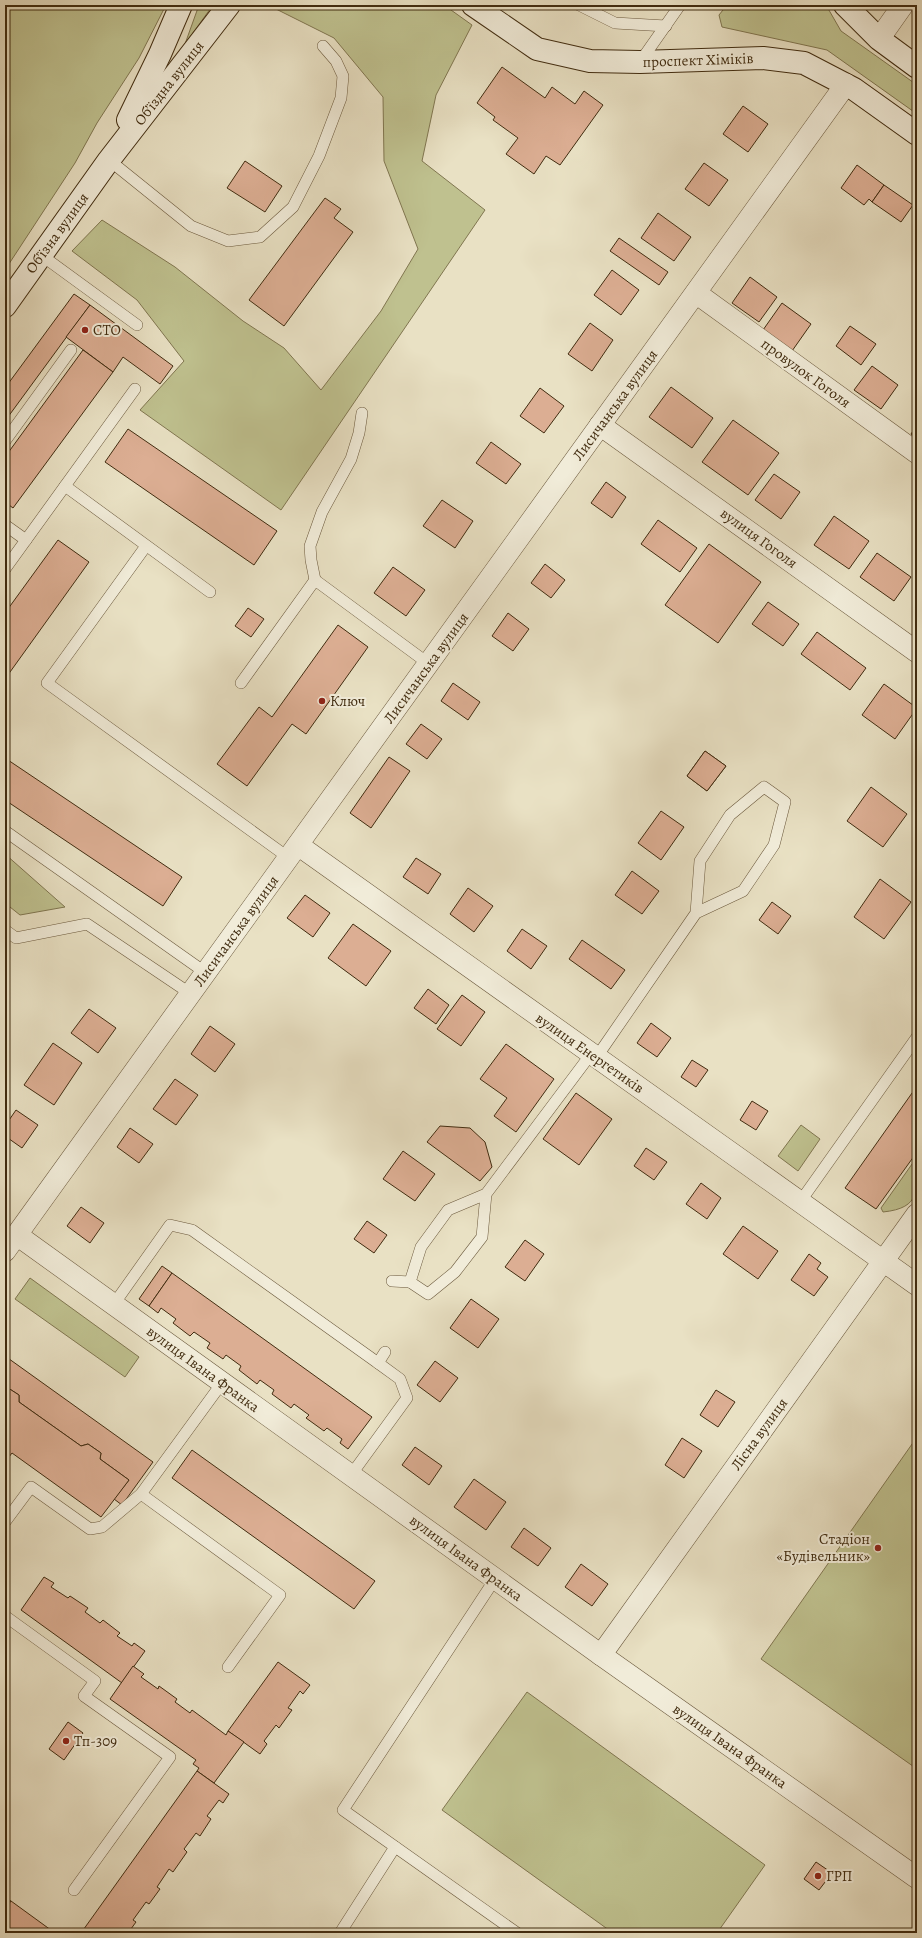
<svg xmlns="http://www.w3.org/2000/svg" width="922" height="1938" font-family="Alegreya,serif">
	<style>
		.green { fill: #bfc18f; stroke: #807650 }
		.building { fill: #dcae93; stroke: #412c10 }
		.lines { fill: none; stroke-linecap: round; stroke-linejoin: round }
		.service-casing { stroke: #6b593d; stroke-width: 12 }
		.minor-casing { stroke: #6b593d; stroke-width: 22 }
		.secondary-casing { stroke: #412c10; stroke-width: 24 }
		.service { stroke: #f1ecd9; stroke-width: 11 }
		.minor { stroke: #f1ecd9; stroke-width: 21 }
		.secondary { stroke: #f1ecd9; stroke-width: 22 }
		.poi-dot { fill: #8f2418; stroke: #f1ecd9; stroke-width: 1.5 }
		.labels { text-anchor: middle; stroke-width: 4; stroke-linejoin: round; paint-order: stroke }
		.street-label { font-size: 15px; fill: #412c10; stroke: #f1ecd9 }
		.poi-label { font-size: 15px; fill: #412c10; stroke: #f1ecd9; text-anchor: start }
	</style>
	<rect width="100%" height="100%" fill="#e9e1c4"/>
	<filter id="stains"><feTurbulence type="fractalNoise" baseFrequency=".005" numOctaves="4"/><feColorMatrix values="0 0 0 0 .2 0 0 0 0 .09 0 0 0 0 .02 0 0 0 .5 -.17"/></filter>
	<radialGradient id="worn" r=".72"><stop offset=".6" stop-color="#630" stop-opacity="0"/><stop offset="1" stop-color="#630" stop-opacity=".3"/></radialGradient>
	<g class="green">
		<polygon points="5,5 166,5 139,58 97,123 75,163 5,270"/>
		<polygon points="199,5 213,5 185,44"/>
		<polygon points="268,5 444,5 472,25 436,95 422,161 485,210 281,510 140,410 184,361 137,300 72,251 102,220 175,267 243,321 284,348 321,390 381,311 418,249 384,161 383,97 334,38"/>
		<polygon points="727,5 826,5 841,31 917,85 917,114 827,50 722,27 719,15"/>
		<polygon points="5,854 65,907 20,915 5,903"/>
		<polygon points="801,1125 820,1139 798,1171 778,1156"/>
		<path d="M917 1157C917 1189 922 1208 883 1212L881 1208Z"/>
		<polygon points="30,1278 139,1357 125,1377 15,1299"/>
		<polygon points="917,1437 917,1769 761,1659"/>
		<polygon points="527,1692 765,1865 717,1933 613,1933 442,1810"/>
	</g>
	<g class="building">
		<polygon points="502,67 545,98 552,87 575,104 584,91 603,105 560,165 546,156 534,174 506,154 518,138 493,120 495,117 477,103"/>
		<polygon points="743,106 768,124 748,152 723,134"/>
		<polygon points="245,161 282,186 265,212 227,188"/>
		<polygon points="704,163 728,180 709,206 685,189"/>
		<polygon points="857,165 884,185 872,202 869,199 864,205 841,188"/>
		<polygon points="884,185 913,205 901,222 872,202"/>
		<polygon points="325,198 341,209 334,218 353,232 284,326 249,300"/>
		<polygon points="658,213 691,237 674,261 641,238"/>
		<polygon points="619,238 668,272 659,285 610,251"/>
		<polygon points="612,270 639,290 621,315 594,295"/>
		<polygon points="750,277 777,297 759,322 732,303"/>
		<polygon points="74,294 90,305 5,421 5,388"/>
		<polygon points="782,303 811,324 792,351 763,330"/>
		<polygon points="90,305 173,366 160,384 123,357 113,372 66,337"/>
		<polygon points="590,323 613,340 592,371 568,354"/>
		<polygon points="850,326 876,344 861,365 836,346"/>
		<polygon points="83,350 113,372 13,508 5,502 5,457"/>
		<polygon points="872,366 898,385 881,409 854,390"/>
		<polygon points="671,387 713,418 692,448 649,417"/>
		<polygon points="540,388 564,406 544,433 520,416"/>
		<polygon points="733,420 779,453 748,495 702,462"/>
		<polygon points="917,425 917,438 911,434"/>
		<polygon points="128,429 277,531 254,565 105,462"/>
		<polygon points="491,442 521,464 506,484 476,463"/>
		<polygon points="774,474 800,492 781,519 755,500"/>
		<polygon points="606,482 626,497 612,518 591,503"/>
		<polygon points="442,500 473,521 455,548 423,526"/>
		<polygon points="834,516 869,541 849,569 814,545"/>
		<polygon points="658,520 697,548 680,572 641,544"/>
		<polygon points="58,540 89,562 5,679 5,613"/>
		<polygon points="709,544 761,582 718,643 665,605"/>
		<polygon points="877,553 911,577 894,601 860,577"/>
		<polygon points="545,564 565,580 551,598 531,583"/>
		<polygon points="393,567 425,590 406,616 374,593"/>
		<polygon points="768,602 799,624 783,646 752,624"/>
		<polygon points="248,608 264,619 251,637 235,626"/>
		<polygon points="508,613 529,629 513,651 492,636"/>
		<polygon points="338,625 368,647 306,734 292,724 247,786 217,764 259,707 272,717"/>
		<polygon points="817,632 866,668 850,690 801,654"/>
		<polygon points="453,683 480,702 468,720 441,701"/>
		<polygon points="884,684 917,708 895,739 862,715"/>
		<polygon points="421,724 442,739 427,759 406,744"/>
		<polygon points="705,751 726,766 707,791 687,776"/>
		<polygon points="705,751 726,766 707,791 687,776"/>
		<polygon points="389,757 410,771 371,828 350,813"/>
		<polygon points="5,758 182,877 163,906 5,800"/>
		<polygon points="871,787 907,814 883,847 847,821"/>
		<polygon points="661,811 684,827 661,860 638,843"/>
		<polygon points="416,858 441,874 428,894 403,877"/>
		<polygon points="632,871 659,891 642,914 615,895"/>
		<polygon points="880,879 911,902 884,939 854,917"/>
		<polygon points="468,888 493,906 474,932 450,914"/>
		<polygon points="305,895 330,913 313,937 287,918"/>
		<polygon points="772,902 791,916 778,934 759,920"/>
		<polygon points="353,924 391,951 366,986 328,958"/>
		<polygon points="522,929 547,946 531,969 507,951"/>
		<polygon points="582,940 625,970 611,989 569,959"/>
		<polygon points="428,989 449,1005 436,1024 414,1008"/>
		<polygon points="462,995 485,1012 461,1046 437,1029"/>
		<polygon points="89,1009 116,1028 98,1053 71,1033"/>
		<polygon points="651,1023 671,1038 657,1057 637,1043"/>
		<polygon points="210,1026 235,1044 215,1072 191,1054"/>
		<polygon points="53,1043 82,1063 54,1105 24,1085"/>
		<polygon points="506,1044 554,1079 516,1132 494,1116 507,1098 480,1079"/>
		<polygon points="692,1060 708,1070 696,1087 681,1077"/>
		<polygon points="175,1079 198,1095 176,1125 153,1109"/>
		<polygon points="917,1086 917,1152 876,1209 845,1188"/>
		<polygon points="576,1093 612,1119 579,1165 543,1139"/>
		<polygon points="752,1101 768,1111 756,1130 740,1120"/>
		<polygon points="16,1110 38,1125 22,1148 5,1136 5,1126"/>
		<polygon points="440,1126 470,1128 485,1142 492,1167 480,1181 427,1142"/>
		<polygon points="130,1128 153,1144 139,1163 117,1147"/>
		<polygon points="646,1148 667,1162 654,1180 634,1166"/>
		<polygon points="403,1151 435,1174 415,1201 383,1179"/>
		<polygon points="701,1183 721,1198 707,1219 686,1204"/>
		<polygon points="81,1207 104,1223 90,1243 67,1226"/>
		<polygon points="367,1221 387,1235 374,1253 354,1239"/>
		<polygon points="743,1226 778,1251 758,1279 723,1254"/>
		<polygon points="525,1240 544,1254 525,1281 505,1267"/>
		<polygon points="809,1254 821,1263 817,1269 828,1277 814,1296 791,1280"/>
		<polygon points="162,1266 172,1273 149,1306 139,1299"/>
		<polygon points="172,1273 372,1417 348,1449 340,1443 342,1439 327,1428 324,1431 306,1418 309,1415 294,1404 291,1408 272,1394 274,1390 260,1380 257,1384 239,1370 241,1366 226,1355 223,1359 207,1348 210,1343 194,1332 190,1336 173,1323 176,1319 161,1308 158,1313 149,1306"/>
		<polygon points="471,1299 499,1319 478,1348 450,1328"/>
		<polygon points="5,1356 153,1462 122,1505 114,1499 129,1480 100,1459 101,1453 88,1444 81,1446 19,1402 19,1395 5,1386"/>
		<polygon points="435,1361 458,1378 440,1402 417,1385"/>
		<polygon points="5,1386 19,1395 19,1402 81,1446 88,1444 101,1453 100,1459 129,1480 101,1517 12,1453 5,1462"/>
		<polygon points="716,1390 735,1402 718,1427 700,1415"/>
		<polygon points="682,1438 702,1451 684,1478 665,1465"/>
		<polygon points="415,1447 442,1466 429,1485 402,1465"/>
		<polygon points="192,1450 375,1581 354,1609 172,1478"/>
		<polygon points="474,1479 506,1502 486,1530 454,1507"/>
		<polygon points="524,1528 551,1548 538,1566 511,1547"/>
		<polygon points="581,1564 608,1584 592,1606 565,1587"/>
		<polygon points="44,1577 54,1583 51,1587 68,1598 70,1596 88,1608 85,1612 100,1623 103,1620 120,1633 117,1636 132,1646 134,1643 145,1651 122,1683 21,1610"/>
		<polygon points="278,1662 310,1685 303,1694 300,1691 288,1708 292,1710 279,1728 276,1725 264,1741 267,1744 260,1754 228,1731"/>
		<polygon points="133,1666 144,1674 141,1677 158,1689 159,1686 177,1699 175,1702 190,1713 192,1710 226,1735 228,1731 244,1742 214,1783 197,1771 199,1768 193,1764 196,1760 110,1699"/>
		<polygon points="68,1722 83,1733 64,1760 49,1749"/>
		<polygon points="197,1771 229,1794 223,1803 219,1800 207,1816 211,1819 200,1836 196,1833 184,1849 187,1852 173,1872 169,1869 157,1887 160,1889 149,1904 146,1902 133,1920 136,1922 128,1933 81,1933"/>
		<polygon points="816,1862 832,1873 819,1890 804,1879"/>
		<polygon points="5,1897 11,1901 5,1909"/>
		<polygon points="11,1901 55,1933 5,1933 5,1909"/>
	</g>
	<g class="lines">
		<defs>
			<g id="service">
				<polyline points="579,5 615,23 666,26"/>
				<polyline points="640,62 680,5"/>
				<polyline points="109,160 191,226 228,241 260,237 293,207 319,156 341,98 343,76 336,61 323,46"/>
				<polyline points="41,255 137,325"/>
				<polyline points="5,441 71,350"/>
				<polyline points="65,486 210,592"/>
				<polyline points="5,525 26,540"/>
				<polyline points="146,546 47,683 289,858"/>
				<polyline points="5,569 135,389"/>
				<polyline points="315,580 311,560 310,546 322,512 351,459 359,433 362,413"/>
				<polyline points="241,683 315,580 429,664"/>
				<polyline points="5,831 206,973"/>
				<polyline points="5,930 16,938 87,924 191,994"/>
				<polyline points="596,1058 696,913 700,861 730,815 764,787 785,802 774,845 743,891 696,913"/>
				<polyline points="486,1194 448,1210 421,1247 410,1282 428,1294 455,1272 482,1237 486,1194 591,1054"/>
				<polyline points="800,1202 917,1037"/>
				<polyline points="392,1281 410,1282"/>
				<polyline points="114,1304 170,1225 192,1230 378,1363 400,1379 407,1398 351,1475"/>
				<polyline points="378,1363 385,1352"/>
				<polyline points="141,1494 280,1595 228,1667"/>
				<polyline points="5,1522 31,1487 90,1529 102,1527 141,1494 222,1383"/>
				<polyline points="495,1579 343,1810 517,1933"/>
				<polyline points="5,1616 95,1681 84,1696 170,1757 74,1890"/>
				<polyline points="340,1933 395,1847"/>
			</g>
			<g id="minor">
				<polyline points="879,39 903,5"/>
				<polyline points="696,293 917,453"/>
				<polyline points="600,425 917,652"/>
				<polyline points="298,845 917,1285"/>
				<polyline points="17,1235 601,1655 917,1878"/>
				<polyline points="5,1251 846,84"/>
				<polyline points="601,1655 917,1214"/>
			</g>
			<g id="secondary">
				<polyline points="473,5 537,49 590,61 640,62 763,58 804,63 854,89 917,134"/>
				<polyline points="845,5 879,39 917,67"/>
				<polyline points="128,120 160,54 181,5"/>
				<polyline points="5,306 109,160 229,5"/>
			</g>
		</defs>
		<use href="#service" class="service-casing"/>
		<use href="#minor" class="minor-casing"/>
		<use href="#secondary" class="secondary-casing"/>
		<use href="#service" class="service"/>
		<use href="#minor" class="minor"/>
		<use href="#secondary" class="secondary"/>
	</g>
	<g class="poi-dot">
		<circle cx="85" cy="330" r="4"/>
		<circle cx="322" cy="701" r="4"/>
		<circle cx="878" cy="1548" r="4"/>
		<circle cx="66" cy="1741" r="4"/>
		<circle cx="818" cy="1876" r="4"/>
	</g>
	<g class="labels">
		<g class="street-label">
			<text transform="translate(698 60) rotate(-2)" y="5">проспект Хіміків</text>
			<text transform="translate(169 83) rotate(-52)" y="5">Об’їздна вулиця</text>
			<text transform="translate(57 233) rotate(-54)" y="5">Об’їзна вулиця</text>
			<text transform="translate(806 373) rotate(36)" y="5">провулок Гоголя</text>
			<text transform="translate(615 405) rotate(-54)" y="5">Лисичанська вулиця</text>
			<text transform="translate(759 538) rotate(36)" y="5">вулиця Гоголя</text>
			<text transform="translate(426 668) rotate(-54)" y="5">Лисичанська вулиця</text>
			<text transform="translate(236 931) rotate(-54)" y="5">Лисичанська вулиця</text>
			<text transform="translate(590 1053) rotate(35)" y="5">вулиця Енергетиків</text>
			<text transform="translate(203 1369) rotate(36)" y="5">вулиця Івана Франка</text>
			<text transform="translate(759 1434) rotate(-54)" y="5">Лісна вулиця</text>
			<text transform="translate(466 1558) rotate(36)" y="5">вулиця Івана Франка</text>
			<text transform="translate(730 1746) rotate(35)" y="5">вулиця Івана Франка</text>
		</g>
		<g class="poi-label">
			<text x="93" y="335">СТО</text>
			<text x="330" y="706">Ключ</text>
			<text x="870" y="1544" text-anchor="end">Стадіон<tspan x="870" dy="17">«Будівельник»</tspan></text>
			<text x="74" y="1746">Тп-309</text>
			<text x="826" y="1881">ГРП</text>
		</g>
	</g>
	<rect width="922" height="1938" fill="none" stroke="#e9e1c4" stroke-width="20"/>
	<rect x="6" y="6" width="910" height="1926" fill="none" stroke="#412c10" stroke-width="2"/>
	<rect x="10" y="10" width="902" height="1918" fill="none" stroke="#412c10"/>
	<rect width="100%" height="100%" filter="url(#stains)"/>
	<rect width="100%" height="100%" fill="url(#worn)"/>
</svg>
